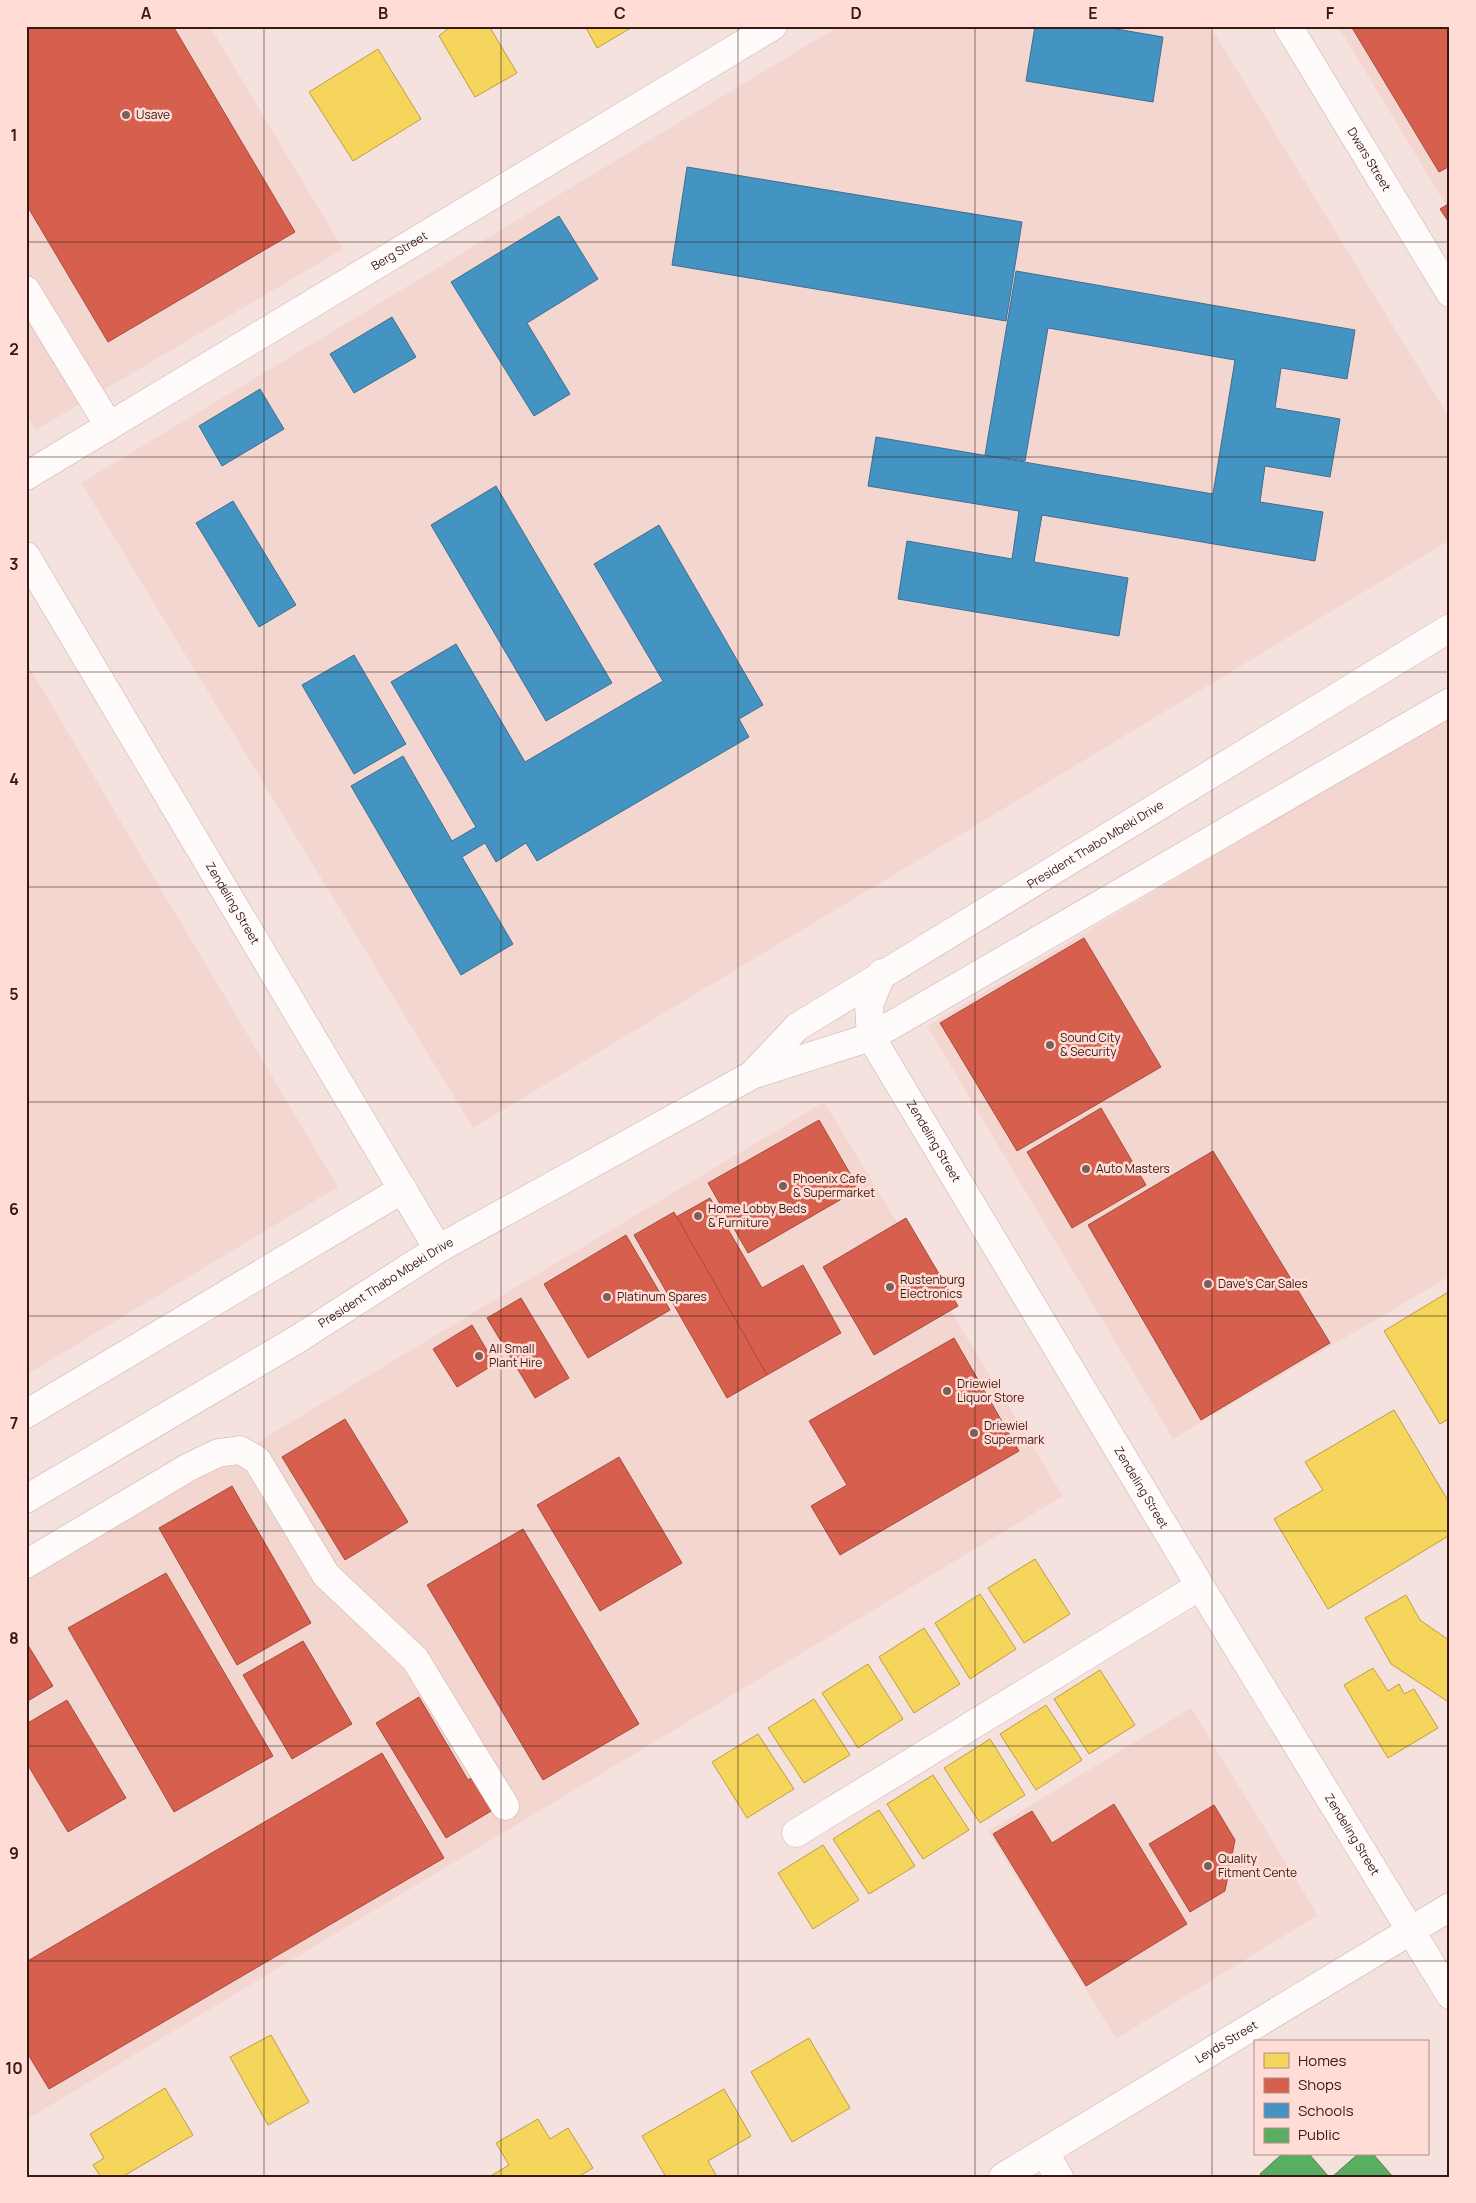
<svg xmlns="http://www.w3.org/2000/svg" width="1476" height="2203" font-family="Manrope,sans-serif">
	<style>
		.built { fill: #f4d6d1 }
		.homes { fill: #f6d55c; stroke: #bd9d46 }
		.shops { fill: #d6604d; stroke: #a74b3c }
		.schools { fill: #4393c3; stroke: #406e8e }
		.public { fill: #5aae61; stroke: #50814a }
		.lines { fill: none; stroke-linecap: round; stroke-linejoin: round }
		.minor-casing { stroke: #c7afab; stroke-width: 29 }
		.minor { stroke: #fefbfa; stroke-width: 28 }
		.grid { fill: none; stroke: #381914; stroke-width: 1; stroke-opacity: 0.55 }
		.poi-dot { fill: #7a5f5b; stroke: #ffdcd5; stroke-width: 2 }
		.labels { text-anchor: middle; stroke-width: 5; stroke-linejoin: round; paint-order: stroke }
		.poi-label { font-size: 12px; fill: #381914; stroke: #ffdcd5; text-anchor: start }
		.street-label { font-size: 12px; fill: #381914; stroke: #ffdcd5 }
		.neatline { fill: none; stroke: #381914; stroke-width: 2 }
		.grid-label { font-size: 16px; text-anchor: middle; font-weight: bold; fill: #381914 }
	</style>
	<rect width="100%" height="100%" fill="#f5e2df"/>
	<g class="built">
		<polygon points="26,26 210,26 343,249 36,430 26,414"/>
		<polygon points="839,26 1210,26 1450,419 1450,540 473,1128 81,483"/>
		<polygon points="1338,26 1450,26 1450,212"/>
		<polygon points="26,662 338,1187 26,1375"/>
		<polygon points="1450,716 1450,1276 1173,1439 927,1026"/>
		<polygon points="824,1102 1063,1496 26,2120 26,1581"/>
		<polygon points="1191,1708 1318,1915 1116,2039 988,1831"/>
	</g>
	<g class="homes">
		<polygon points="451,26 489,26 517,73 475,97 439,36"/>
		<polygon points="585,26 634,26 597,48"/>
		<polygon points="378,49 421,119 353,161 309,92"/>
		<polygon points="1450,1291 1450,1418 1440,1424 1384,1331"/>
		<polygon points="1394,1410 1450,1504 1450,1535 1328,1609 1274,1519 1323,1490 1305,1462"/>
		<polygon points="1035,1559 1070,1614 1024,1643 988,1588"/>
		<polygon points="980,1594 1016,1649 970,1679 935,1623"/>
		<polygon points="1406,1595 1420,1620 1450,1641 1450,1703 1391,1664 1365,1618"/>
		<polygon points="924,1628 960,1684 914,1713 879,1657"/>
		<polygon points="868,1664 903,1719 858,1748 822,1693"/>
		<polygon points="1373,1668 1388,1691 1399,1684 1404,1694 1414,1689 1438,1728 1388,1758 1344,1685"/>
		<polygon points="1100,1670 1135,1725 1089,1754 1054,1699"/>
		<polygon points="814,1699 850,1755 804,1783 768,1728"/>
		<polygon points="1046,1705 1082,1760 1036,1790 1000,1734"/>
		<polygon points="758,1734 794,1789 747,1818 712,1762"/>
		<polygon points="990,1739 1025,1795 980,1823 944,1768"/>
		<polygon points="933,1775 969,1830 923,1859 887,1804"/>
		<polygon points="879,1810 915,1866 869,1894 833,1839"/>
		<polygon points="823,1845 859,1900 813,1929 778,1873"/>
		<polygon points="271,2035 309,2102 268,2125 230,2057"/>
		<polygon points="809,2038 850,2108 792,2142 751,2072"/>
		<polygon points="165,2088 193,2135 122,2177 101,2177 93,2165 104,2158 90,2134"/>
		<polygon points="724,2089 751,2136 708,2161 716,2175 713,2177 666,2177 642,2136"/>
		<polygon points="538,2119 550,2139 568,2128 593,2168 578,2177 489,2177 509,2165 496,2143"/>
	</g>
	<g class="shops">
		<polygon points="26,26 173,26 295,232 108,342 26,204"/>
		<polygon points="1351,26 1450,26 1450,166 1439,172"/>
		<polygon points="1450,203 1450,224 1440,209"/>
		<polygon points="1084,938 1161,1067 1017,1151 940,1023"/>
		<polygon points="1101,1108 1146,1185 1072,1228 1027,1152"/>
		<polygon points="819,1120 859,1189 748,1253 708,1183"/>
		<polygon points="1213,1151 1330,1343 1201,1420 1088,1225"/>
		<polygon points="710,1198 762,1288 803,1265 841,1333 767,1375 676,1217"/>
		<polygon points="674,1212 767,1375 727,1398 634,1235"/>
		<polygon points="906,1218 958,1306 874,1355 823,1267"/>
		<polygon points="626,1235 670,1310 588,1358 544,1284"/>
		<polygon points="521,1298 569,1378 535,1398 487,1318"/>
		<polygon points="472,1325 495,1364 457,1387 433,1349"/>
		<polygon points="954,1338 1019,1451 840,1555 811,1506 847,1485 809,1421"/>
		<polygon points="345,1419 408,1522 345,1560 282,1457"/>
		<polygon points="619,1457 682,1563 600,1611 537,1505"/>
		<polygon points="232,1486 311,1623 237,1665 159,1528"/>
		<polygon points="523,1529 639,1724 543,1780 427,1585"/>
		<polygon points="166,1573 273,1756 174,1812 68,1628"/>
		<polygon points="303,1641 352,1724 292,1759 243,1675"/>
		<polygon points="26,1642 53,1686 26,1702"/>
		<polygon points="419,1697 468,1780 478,1774 498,1807 446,1838 376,1723"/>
		<polygon points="67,1700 126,1798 68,1832 26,1762 26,1724"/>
		<polygon points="382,1753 444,1858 49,2089 26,2051 26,1962"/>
		<polygon points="1114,1804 1187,1924 1086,1986 993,1834 1032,1811 1052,1843"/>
		<polygon points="1214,1805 1235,1840 1225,1891 1190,1912 1149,1844"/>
	</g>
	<g class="schools">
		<polygon points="1035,26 1099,26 1163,37 1153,102 1026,81"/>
		<polygon points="687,167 1022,222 1006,321 672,265"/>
		<polygon points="559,216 598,279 527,323 570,394 534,416 451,282"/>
		<polygon points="1016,271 1355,330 1347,379 1281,368 1275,408 1340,419 1330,477 1265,466 1260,502 1323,512 1315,561 1042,515 1034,562 1128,578 1119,636 898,599 907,541 1012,559 1019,511 868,486 876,437 1213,494 1235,360 1048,328 1025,461 985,455"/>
		<polygon points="392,317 416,357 354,393 330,354"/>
		<polygon points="260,389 284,429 222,466 199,426"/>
		<polygon points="496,486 612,683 546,721 431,525"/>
		<polygon points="233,501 296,605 259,627 196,523"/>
		<polygon points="659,525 763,705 739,719 749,737 537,861 526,843 496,862 485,843 462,857 513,944 461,975 351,786 403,756 452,841 476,827 391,682 456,644 525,762 663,681 594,564"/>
		<polygon points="354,655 406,744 354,774 302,685"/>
	</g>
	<g class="public">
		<polygon points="1282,2154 1309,2154 1329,2177 1263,2177 1260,2174"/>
		<polygon points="1358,2154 1373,2154 1393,2177 1332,2177"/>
	</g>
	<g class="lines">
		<defs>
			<g id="minor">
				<path id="s1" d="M1288 26 1450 293"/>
				<polyline points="26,290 109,426"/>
				<path id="s2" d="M26 476 773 26"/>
				<path id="s3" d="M26 556 438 1249"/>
				<path id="s4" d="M882 973 869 1005 871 1037 1200 1586 1450 1995"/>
				<path id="s5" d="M753 1074 797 1027 1450 628"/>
				<polyline points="26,1414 403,1189"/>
				<path id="s6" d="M26 1499 296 1340 438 1249 752 1075 871 1037 1450 702"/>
				<polyline points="26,1564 189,1467 218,1453 240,1450 257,1460 326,1575 415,1659 505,1806"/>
				<polyline points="796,1833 1200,1586"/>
				<polyline points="1044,2152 1059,2177"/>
				<path id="s7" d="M1003 2177 1450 1907"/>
			</g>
		</defs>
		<use href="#minor" class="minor-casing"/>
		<use href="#minor" class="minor"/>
	</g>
	<path class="grid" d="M264 26V2177M501 26V2177M738 26V2177M975 26V2177M1212 26V2177M26 242H1450M26 457H1450M26 672H1450M26 887H1450M26 1102H1450M26 1316H1450M26 1531H1450M26 1746H1450M26 1961H1450"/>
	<g class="poi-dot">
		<circle cx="126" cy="115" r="5"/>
		<circle cx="1050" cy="1045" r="5"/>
		<circle cx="1086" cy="1169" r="5"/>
		<circle cx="783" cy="1186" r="5"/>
		<circle cx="698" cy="1216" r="5"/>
		<circle cx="1208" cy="1284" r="5"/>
		<circle cx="890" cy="1287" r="5"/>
		<circle cx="607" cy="1297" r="5"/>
		<circle cx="479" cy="1356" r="5"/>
		<circle cx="947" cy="1391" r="5"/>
		<circle cx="974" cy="1433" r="5"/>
		<circle cx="1208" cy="1866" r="5"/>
	</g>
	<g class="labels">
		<g class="poi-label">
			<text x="136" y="119">Usave</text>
			<text x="1060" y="1042">Sound City<tspan x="1060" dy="14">&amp; Security</tspan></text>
			<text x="1096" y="1173">Auto Masters</text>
			<text x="793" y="1183">Phoenix Cafe<tspan x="793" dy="14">&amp; Supermarket</tspan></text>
			<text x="708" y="1213">Home Lobby Beds<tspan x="708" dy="14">&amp; Furniture</tspan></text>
			<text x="900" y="1284">Rustenburg<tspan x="900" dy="14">Electronics</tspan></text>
			<text x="1218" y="1288">Dave's Car Sales</text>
			<text x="617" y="1301">Platinum Spares</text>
			<text x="489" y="1353">All Small<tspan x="489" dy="14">Plant Hire</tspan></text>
			<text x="957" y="1388">Driewiel<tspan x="957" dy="14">Liquor Store</tspan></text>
			<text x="984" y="1430">Driewiel<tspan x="984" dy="14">Supermark</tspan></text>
			<text x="1218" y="1863">Quality<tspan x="1218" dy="14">Fitment Cente</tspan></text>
		</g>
		<g class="street-label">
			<text dy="4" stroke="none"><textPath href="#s1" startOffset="156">Dwars Street</textPath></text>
			<text dy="4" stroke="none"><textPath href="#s2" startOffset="436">Berg Street</textPath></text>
			<text dy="4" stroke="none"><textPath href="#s5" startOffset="414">President Thabo Mbeki Drive</textPath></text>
			<text dy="4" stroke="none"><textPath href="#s3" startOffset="404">Zendeling Street</textPath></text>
			<text dy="4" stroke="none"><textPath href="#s4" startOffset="188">Zendeling Street</textPath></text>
			<text dy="4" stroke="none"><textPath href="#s6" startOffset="420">President Thabo Mbeki Drive</textPath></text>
			<text dy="4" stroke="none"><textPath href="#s4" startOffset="592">Zendeling Street</textPath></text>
			<text dy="4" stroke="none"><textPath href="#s4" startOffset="998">Zendeling Street</textPath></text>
			<text dy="4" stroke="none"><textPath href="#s7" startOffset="261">Leyds Street</textPath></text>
		</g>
	</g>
	<rect width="1476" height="2203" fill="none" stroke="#ffdcd5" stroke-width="55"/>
	<rect x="1254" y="2040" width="175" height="115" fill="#ffdcd5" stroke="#af8e88"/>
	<rect x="1264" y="2053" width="25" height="15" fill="#f6d55c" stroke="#af8e88"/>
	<text x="1298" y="2066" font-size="15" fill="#381914">Homes</text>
	<rect x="1264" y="2078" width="25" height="15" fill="#d6604d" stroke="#af8e88"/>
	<text x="1298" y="2090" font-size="15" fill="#381914">Shops</text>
	<rect x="1264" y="2103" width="25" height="15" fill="#4393c3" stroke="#af8e88"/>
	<text x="1298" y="2116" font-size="15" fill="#381914">Schools</text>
	<rect x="1264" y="2128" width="25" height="15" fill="#5aae61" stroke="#af8e88"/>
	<text x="1298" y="2140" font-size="15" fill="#381914">Public</text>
	<rect x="28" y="28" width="1420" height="2148" class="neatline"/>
	<g class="grid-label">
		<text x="146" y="19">A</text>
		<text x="383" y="19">B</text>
		<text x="620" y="19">C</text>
		<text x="856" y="19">D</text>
		<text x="1093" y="19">E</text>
		<text x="1330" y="19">F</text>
		<text x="14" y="141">1</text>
		<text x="14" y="355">2</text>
		<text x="14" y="570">3</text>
		<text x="14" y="785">4</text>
		<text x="14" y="1000">5</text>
		<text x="14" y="1215">6</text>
		<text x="14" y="1429">7</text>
		<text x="14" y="1644">8</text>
		<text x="14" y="1859">9</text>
		<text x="14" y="2074">10</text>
	</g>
</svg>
